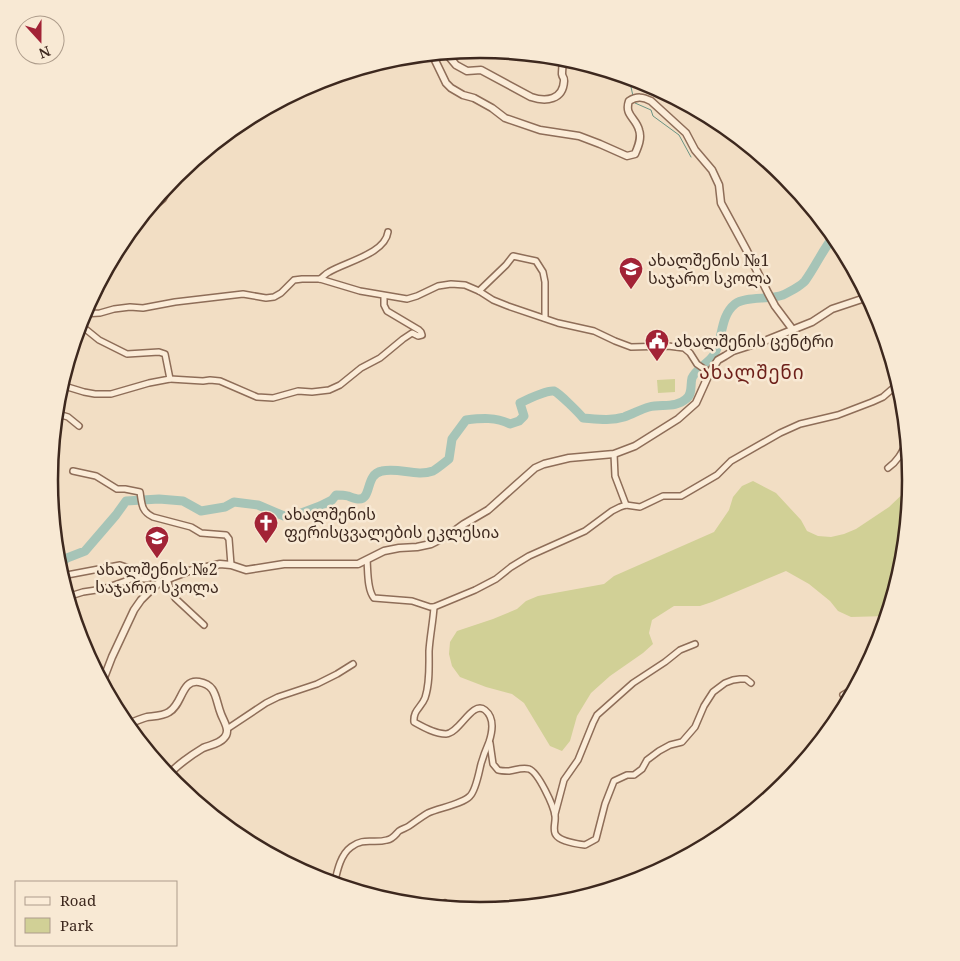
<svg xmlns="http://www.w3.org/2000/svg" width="960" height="961" font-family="'Noto Serif','Noto Sans Georgian',serif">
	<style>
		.green { fill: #d1d096 }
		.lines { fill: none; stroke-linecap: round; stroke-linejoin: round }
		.stream { stroke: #6b9484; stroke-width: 1 }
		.river { stroke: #a6c4b7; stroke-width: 9 }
		.minor-casing { stroke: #8e6d58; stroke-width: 8 }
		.tertiary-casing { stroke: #8e6d58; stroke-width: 9 }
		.minor { stroke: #fbecd8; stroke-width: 5 }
		.tertiary { stroke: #fbecd8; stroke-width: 6 }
		.labels { text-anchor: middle; stroke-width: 5; stroke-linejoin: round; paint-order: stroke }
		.poi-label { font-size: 16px; fill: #3d281e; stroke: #f8e9d4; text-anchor: start }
		.quarter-label { font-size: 19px; letter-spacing: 1px; fill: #6d1f19; stroke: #f8e9d4 }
		.rim { fill: none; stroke: #3d281e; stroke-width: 2.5 }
	</style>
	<rect width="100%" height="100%" fill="#f2dec4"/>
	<g class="green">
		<polygon points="675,379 675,392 658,393 657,380"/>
		<polygon points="753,481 776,493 801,520 807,531 818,536 831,537 844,534 856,529 889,507 911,486 903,565 887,616 851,617 838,611 830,601 809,584 786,571 712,602 700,606 674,606 652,620 649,633 653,644 643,653 610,676 591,693 577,716 570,741 562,751 550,746 524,703 512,694 486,687 460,677 452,666 449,654 450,642 457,631 493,619 517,609 526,601 538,596 604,584 614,576 714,532 729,510 733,497 742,486"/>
	</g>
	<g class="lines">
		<g class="stream">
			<polyline points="625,78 631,87 633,96"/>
			<polyline points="634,100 635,103 651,110 653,116 679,135 691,157"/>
		</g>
		<path class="river" d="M57 561 62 562 67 558 85 551 116 515 126 501 159 499 183 501 201 511 225 507 234 502 258 505 284 516 296 515 320 506 332 500 336 495C340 495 344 495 348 496 351 497 356 499 359 499 372 499 365 474 382 471 399 467 416 477 433 471 438 468 444 463 449 459L452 439 466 420C482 418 496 417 510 424L519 421 524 416 520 403C528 399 546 390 554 391 559 393 579 413 583 418 597 419 611 421 624 417 633 414 641 409 649 407 662 404 676 408 686 399 693 394 690 385 692 378 696 368 710 363 715 353 723 338 720 316 735 304 745 296 769 300 783 295 789 292 801 286 805 281 816 266 823 249 834 236"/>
		<defs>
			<g id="minor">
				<polyline points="134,226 142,217 163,199 178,173"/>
				<path d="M320 279C323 277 325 274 329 272 345 262 385 254 388 232"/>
				<polyline points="479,291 506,265 513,256 536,261 543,272 545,282 545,318"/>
				<path d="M92 297C101 293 101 287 102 277"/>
				<polyline points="82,314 100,313 114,309 130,307 143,308 175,302 243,294 266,298 274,297 281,293 294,280 302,279 320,279 360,291 407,299 417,296 438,286 451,284 465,285 479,291 493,300 508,306 558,323 594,331 615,341 631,347 668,346 684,348 690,353 697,364 707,371"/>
				<polyline points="170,379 203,381 210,380 220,381 257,397 273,398 298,391 312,392 329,390 340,385 361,368 380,358 403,339 412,333 418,336 422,335 421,332 419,330 387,311 384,305 384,296"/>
				<polyline points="61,385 84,392 95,394 111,394 149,383 170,379 165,354 159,352 127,354 99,340 83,327 79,325"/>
				<polyline points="55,413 68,417 79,426"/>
				<polyline points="614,454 615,476 626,505"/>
				<path d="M888 468C898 461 902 452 907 442"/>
				<path d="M73 471 96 476 117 489H125L140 492C142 504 141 511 153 517L191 527 201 533 226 535 229 539 231 565"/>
				<path d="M367 560C368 571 367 590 374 598L412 601 430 607H434L475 590 496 579 511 567 529 556 585 531 612 511 620 507 626 505 640 507 663 496H681L717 475 731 461 780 433 800 424 838 415 872 402 883 397 899 383"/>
				<polyline points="60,575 67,575 120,565 126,567 134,578 145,579 162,575 171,578"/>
				<polyline points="167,579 170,588 175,598 204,625"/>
				<polyline points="67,597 83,592 103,589 134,578"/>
				<polyline points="843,695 848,692 851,692 852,694"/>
				<polyline points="227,729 266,703 278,697 317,684 337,674 353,664"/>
				<path d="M490 743 493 764 498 770C501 771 506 771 509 771 516 770 522 767 529 769 538 772 554 806 555 816 556 822 552 830 556 835 560 841 577 844 585 845L596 839 605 804 614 781 627 775H634L642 769 647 760 659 751 670 745 682 742 695 727 704 706 713 692 725 683 733 680 740 679H746L751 683"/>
				<polyline points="555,814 564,780 578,760 593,723 597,715 633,683 665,662 680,650 695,644"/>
				<path d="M334 885C337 872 340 855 351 847 364 837 373 844 387 840 393 839 395 835 399 831 402 829 406 828 409 826 415 822 421 817 428 813 439 808 463 804 470 796 476 790 479 772 481 764 483 757 486 749 489 742 492 733 495 718 485 710 472 700 460 733 446 734 435 734 423 727 414 722 413 710 421 708 425 698 430 683 429 666 429 651 430 636 433 622 434 607"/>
				<polyline points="440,908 445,903"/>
			</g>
			<g id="tertiary">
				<path d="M446 53 456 65 467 71 481 70 531 97C546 102 563 100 564 81 564 76 563 79 562 74 562 69 563 63 563 57"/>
				<path d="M432 54 446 83 451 88 463 95 474 98 492 108 505 118 540 130 579 136 600 144 627 156 635 154C638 147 642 138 639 130 636 118 624 115 629 101 637 96 643 97 651 101L686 133 695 150 712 170 719 185 721 203 747 251 768 293 775 306 793 330"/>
				<polyline points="102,683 112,657 134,610 141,600 152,589 160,582 189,571 220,564 231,565 246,570 284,564 358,564 384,551 399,548 417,547 431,544 449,535 464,524 488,510 535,468 544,464 569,458 614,454 635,446 678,419 696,403 710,372 718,360 725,356 733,351 767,340 812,322 832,309 862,299 868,296"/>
				<path d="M126 725C133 722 140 719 147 717 155 716 163 716 169 712 183 704 181 679 199 682 217 685 215 699 221 714 224 722 231 731 224 738 219 744 210 745 203 748 193 754 174 767 168 776"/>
			</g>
		</defs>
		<use href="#minor" class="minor-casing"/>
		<use href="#tertiary" class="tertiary-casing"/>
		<use href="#minor" class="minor"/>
		<use href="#tertiary" class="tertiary"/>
	</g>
	<defs>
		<symbol id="school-pin" viewBox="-11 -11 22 30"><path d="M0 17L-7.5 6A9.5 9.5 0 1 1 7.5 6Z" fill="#a22336" stroke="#f8e9d4"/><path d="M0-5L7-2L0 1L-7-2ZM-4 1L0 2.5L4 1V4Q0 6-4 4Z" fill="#fff"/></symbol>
		<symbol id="civic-pin" viewBox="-11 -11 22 30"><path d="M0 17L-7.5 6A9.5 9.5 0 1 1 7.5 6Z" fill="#a22336" stroke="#f8e9d4"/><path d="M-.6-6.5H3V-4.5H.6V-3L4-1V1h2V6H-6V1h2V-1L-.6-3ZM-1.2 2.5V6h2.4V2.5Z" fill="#fff"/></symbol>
		<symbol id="church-pin" viewBox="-11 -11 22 30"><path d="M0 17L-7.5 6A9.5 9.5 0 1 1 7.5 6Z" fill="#a22336" stroke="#f8e9d4"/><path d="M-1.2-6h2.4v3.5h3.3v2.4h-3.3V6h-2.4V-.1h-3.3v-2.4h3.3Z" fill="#fff"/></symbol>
	</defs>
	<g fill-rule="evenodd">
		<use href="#school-pin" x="617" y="255" width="28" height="38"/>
		<use href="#civic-pin" x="643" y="327" width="28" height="38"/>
		<use href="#church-pin" x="252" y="509" width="28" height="38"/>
		<use href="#school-pin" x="143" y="524" width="28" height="38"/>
	</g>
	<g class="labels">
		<g class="poi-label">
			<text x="648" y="266">ახალშენის №1<tspan x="648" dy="18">საჯარო სკოლა</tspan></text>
			<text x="674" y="347">ახალშენის ცენტრი</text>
			<text x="284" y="520">ახალშენის<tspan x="284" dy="18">ფერისცვალების ეკლესია</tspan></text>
			<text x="157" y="575" text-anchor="middle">ახალშენის №2<tspan x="157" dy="18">საჯარო სკოლა</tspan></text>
		</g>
		<g class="quarter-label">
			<text x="752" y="379">ახალშენი</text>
		</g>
	</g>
	<path d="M0 0H960V961H0ZM58 480a422 422 0 1 1 844 0a422 422 0 1 1-844 0Z" fill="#f8e9d4" fill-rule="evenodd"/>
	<path class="rim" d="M58 480a422 422 0 1 1 844 0a422 422 0 1 1-844 0Z"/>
	<rect x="15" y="881" width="162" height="65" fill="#f8e9d4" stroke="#ad9c8b"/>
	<rect x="25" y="897" width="25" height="8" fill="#fbecd8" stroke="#ad9c8b"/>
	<text x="60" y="906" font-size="15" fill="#3d281e">Road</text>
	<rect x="25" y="918" width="25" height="15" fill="#d1d096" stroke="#ad9c8b"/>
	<text x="60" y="931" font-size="15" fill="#3d281e">Park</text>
	<g transform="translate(40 40) rotate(159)"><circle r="24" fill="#f8e9d4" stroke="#ad9c8b"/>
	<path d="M0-4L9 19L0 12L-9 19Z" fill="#a22336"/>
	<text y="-8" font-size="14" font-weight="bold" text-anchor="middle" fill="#3d281e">N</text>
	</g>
</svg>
